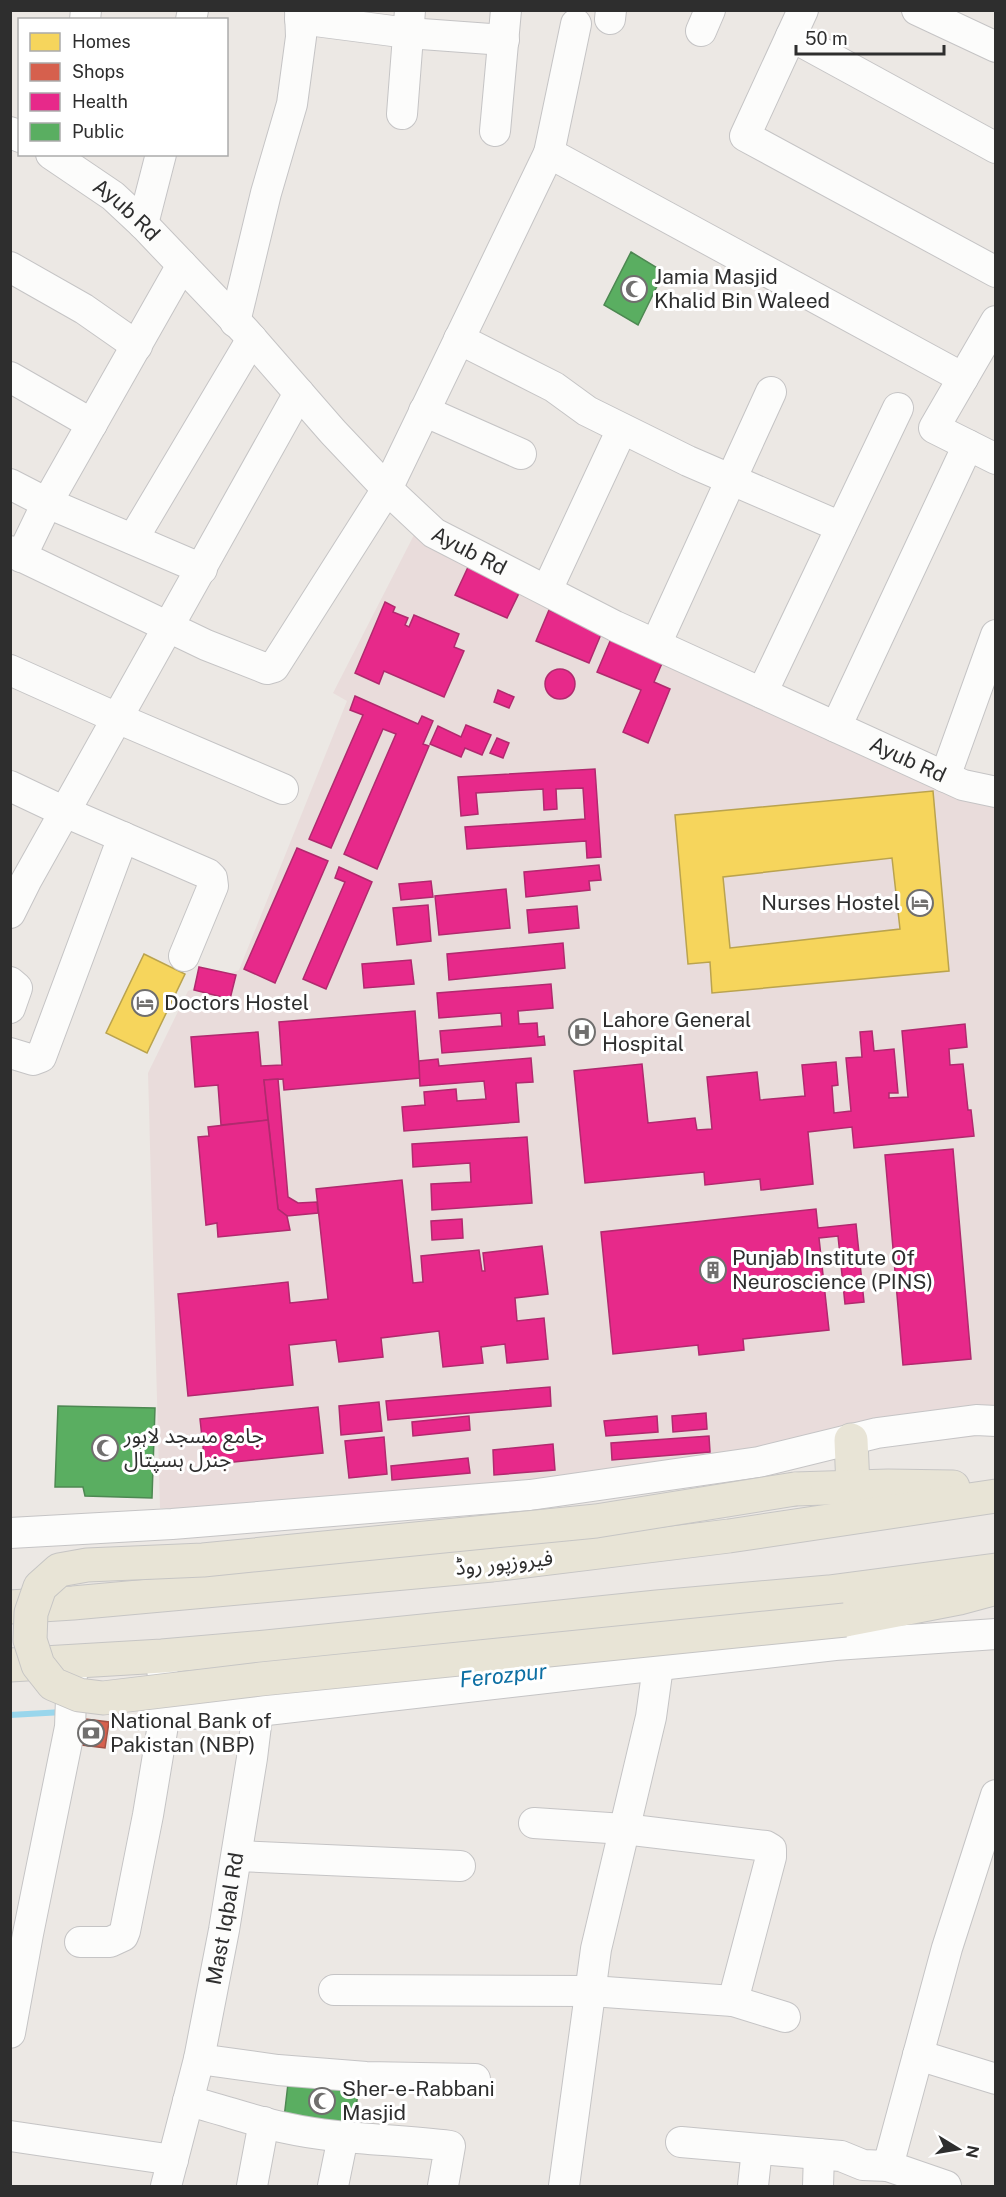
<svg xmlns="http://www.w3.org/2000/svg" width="1006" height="2197" font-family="'Public Sans','Noto Sans Arabic',sans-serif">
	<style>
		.medical { fill: #e9dcdb }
		.homes { fill: #f6d55c; stroke: #baa34e; stroke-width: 1.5; fill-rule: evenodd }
		.shops { fill: #d6604d; stroke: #a45144; stroke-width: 1.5 }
		.health { fill: #e7298a; stroke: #b02a6e; stroke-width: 1.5 }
		.public { fill: #5aae61; stroke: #4d8852; stroke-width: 1.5 }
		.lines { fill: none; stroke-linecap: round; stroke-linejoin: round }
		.stream { stroke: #99d6ec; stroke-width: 6 }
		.minor-casing { stroke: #c5c4c5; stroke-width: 32 }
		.major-casing { stroke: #c6c5c4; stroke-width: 35 }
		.minor { stroke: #fcfcfb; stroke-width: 30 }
		.major { stroke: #e8e4d6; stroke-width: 33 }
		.major-bridge-casing { stroke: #c6c5c4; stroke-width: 35; stroke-linecap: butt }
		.major-bridge { stroke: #e8e4d6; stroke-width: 33 }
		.labels { text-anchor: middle; stroke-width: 6; stroke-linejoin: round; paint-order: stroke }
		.street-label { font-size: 21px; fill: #2e2e2e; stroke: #fff }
		.poi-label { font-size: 21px; fill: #2e2e2e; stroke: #fff; text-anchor: start }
		.water-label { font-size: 22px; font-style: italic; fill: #0d6fa3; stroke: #fff }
	</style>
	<rect width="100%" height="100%" fill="#ece8e4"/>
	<polygon class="medical" points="415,533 995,803 995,1434 700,1468 243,1512 160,1508 148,1073 188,991 239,970 347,701 333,693"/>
	<g class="homes">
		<path d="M933 791 949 971 712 993 710 962 688 964 675 815ZM892 858 900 929 730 948 723 877Z"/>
		<polygon points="144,954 185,974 147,1053 106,1033"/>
	</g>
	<polygon class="shops" points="77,1718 109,1722 105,1748 74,1744"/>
	<g class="health">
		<polygon points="469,565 521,589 507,618 455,595"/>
		<polygon points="385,602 395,607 393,612 408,618 405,625 409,627 414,615 459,634 454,647 464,651 444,697 384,671 379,684 355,673"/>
		<polygon points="549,610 602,632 589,663 536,641"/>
		<polygon points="611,639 663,661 654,682 670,689 648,743 623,732 641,690 597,672"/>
		<circle cx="560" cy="684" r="15"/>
		<polygon points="498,690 514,697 509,708 494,702"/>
		<polygon points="355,696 418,724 422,716 433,721 423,744 429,746 377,869 344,854 396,734 383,729 331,848 309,839 363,715 350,710"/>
		<polygon points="466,725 491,735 482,755 465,748 461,757 430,744 438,726 461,737"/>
		<polygon points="497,738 509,743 503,758 490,753"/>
		<polygon points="595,769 601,857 587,858 586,841 467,849 465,827 585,819 583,788 556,789 557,809 544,810 543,789 476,793 478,814 461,816 458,777"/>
		<polygon points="297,848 328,861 275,983 244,969"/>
		<polygon points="599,865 601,880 589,881 590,890 526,897 524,872"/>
		<polygon points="339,867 372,882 326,989 303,979 345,882 335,878"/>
		<polygon points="431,881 433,897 401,900 399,884"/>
		<polygon points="506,889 510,928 439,935 435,896"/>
		<polygon points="428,905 431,941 397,945 393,908"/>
		<polygon points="577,906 579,928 529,933 527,910"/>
		<polygon points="563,943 565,968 449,980 447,954"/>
		<polygon points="411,960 414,984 364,988 362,964"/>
		<polygon points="199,967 236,975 230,999 194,990"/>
		<polygon points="551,984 553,1008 518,1011 519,1024 537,1023 538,1037 544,1036 545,1045 442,1053 440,1031 502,1026 501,1013 439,1018 437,993"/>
		<polygon points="415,1011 420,1078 284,1090 283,1079 264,1080 268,1120 221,1125 218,1085 195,1087 191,1037 258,1032 261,1066 282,1065 279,1022"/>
		<polygon points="965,1024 967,1047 949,1049 950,1065 963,1064 968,1110 971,1110 974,1136 854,1148 852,1127 808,1132 813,1184 761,1190 760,1179 705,1185 704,1172 585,1183 574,1071 642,1064 648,1123 695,1118 697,1130 712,1129 707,1077 757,1072 760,1100 805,1096 802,1065 836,1062 838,1085 832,1086 834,1113 851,1111 846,1058 862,1057 860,1032 872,1031 874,1051 894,1049 898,1093 889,1093 889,1098 908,1097 902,1031"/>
		<polygon points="531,1058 533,1082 516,1083 519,1122 404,1131 402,1107 425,1105 424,1092 456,1089 457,1101 486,1099 484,1081 420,1086 419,1061 438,1059 439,1066"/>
		<polygon points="278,1079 288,1197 298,1203 317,1202 318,1213 287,1216 278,1209 264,1080"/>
		<polygon points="268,1120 278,1209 287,1216 290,1230 218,1237 217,1223 206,1225 198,1137 209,1136 208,1127"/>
		<polygon points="527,1137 532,1203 432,1210 431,1184 471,1182 470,1163 413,1167 412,1144"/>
		<polygon points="953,1149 971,1359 903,1365 885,1155"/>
		<polygon points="402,1180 413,1283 423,1282 421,1256 479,1250 482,1271 485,1271 483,1253 542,1246 548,1294 515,1298 517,1321 544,1318 548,1359 507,1363 505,1344 481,1347 483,1363 443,1367 439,1331 381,1338 383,1357 339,1362 336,1340 289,1345 293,1385 188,1396 178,1294 288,1282 290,1303 328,1299 316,1189"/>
		<polygon points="816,1209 818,1228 856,1224 864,1302 845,1304 838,1236 819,1238 829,1330 743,1339 744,1350 699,1355 698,1345 613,1354 601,1232"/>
		<polygon points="462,1219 463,1238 432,1240 431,1221"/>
		<polygon points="550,1387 551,1406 388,1420 386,1401"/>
		<polygon points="379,1402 382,1431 341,1435 339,1406"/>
		<polygon points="318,1407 323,1453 205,1465 200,1419"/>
		<polygon points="706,1413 707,1429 673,1432 672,1416"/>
		<polygon points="469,1416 470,1430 413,1436 412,1422"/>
		<polygon points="657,1416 658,1432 606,1436 604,1421"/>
		<polygon points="709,1436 710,1452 612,1460 611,1443"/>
		<polygon points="384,1437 387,1474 349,1478 345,1441"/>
		<polygon points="553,1444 555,1470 494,1475 493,1450"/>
		<polygon points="468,1458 470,1473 392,1480 391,1466"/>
	</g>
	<g class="public">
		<polygon points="631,252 664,272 638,325 604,305"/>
		<polygon points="58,1406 155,1408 152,1498 85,1496 83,1487 55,1487"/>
		<polygon points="289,2075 359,2083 354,2126 284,2118"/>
	</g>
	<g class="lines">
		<polyline class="stream" points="10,1715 63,1712"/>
		<defs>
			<g id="minor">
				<polyline points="803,10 745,136 996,272"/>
				<polyline points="917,10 996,47"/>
				<polyline points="300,19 408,33 504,40"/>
				<polyline points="610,19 611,10"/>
				<polyline points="85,20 86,10"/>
				<polyline points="191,20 193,10"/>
				<polyline points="701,31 710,10"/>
				<polyline points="791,36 996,148"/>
				<polyline points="402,114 410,10"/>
				<polyline points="495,131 506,10"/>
				<polyline points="10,132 20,137"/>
				<polyline points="549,153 576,24"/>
				<path id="s1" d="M51 154 113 196 143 224 245 331 333 432 387 489 434 533 615 626 963 785 996 792"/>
				<polyline points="143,224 161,154"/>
				<polyline points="10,267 84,309 137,346"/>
				<polyline points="996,321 934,428 996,459"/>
				<polyline points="235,322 266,193 292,104 301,37 300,10"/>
				<polyline points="459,339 554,387 587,411 688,461 841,527"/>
				<polyline points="10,377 92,424"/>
				<polyline points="424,411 521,454"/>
				<polyline points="10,484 43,501 202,569"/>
				<polyline points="133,539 252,339"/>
				<polyline points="10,551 206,645 267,669 274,667 387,489 549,153 963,378"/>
				<polyline points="21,557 47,503 182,265"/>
				<polyline points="547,590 622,429"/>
				<polyline points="656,644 771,392"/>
				<polyline points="10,670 117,718 283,789"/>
				<polyline points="762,693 898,408"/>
				<polyline points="836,727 968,445"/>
				<polyline points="945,777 996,635"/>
				<polyline points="10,786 65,812 208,874 212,878 213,886 184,956"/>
				<polyline points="10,913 26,881 299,393"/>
				<polyline points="10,982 17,988 10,1008"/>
				<polyline points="10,1053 33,1060 41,1057 123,837"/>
				<polyline points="10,1533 172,1524 530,1495 759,1462 877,1433 976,1420 996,1421"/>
				<polyline points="164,1715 258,1711 835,1645 996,1634"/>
				<polyline points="534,1823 624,1829 766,1846 771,1849 771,1857 733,2001"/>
				<polyline points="237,1856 460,1866"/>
				<polyline points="80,1942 110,1942 123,1936 125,1931 148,1815 164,1719 162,1656"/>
				<polyline points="334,1990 591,1991 733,2001 785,2017"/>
				<polyline points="10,2033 28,1934 70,1727 72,1670"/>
				<polyline points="918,2055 996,2079"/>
				<polyline points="199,2059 278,2070 366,2077 475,2079"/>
				<path d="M188 2101C221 2109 253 2121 286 2128 340 2140 396 2139 450 2146L443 2186"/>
				<polyline points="10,2136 173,2160"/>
				<polyline points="681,2142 841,2156 863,2165 888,2166 947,1948 996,1795"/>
				<polyline points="888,2166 946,2186"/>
				<path id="s2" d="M166 2186 199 2059 224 1930 252 1758 260 1692"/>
				<polyline points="252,2186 264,2122"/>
				<polyline points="333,2186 343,2137"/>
				<polyline points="564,2186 596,1949 651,1717 659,1659 658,1646"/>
				<polyline points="753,2186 757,2149"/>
				<polyline points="818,2186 819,2154"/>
			</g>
			<g id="major">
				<polyline points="851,1440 853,1487"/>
				<polyline points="795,1489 888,1486 953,1487"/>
				<polyline points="10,1607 73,1603 492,1565 729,1536 996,1496"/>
				<polyline points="845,1620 959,1598 996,1588"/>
				<polyline points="10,1665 162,1656 266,1647 657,1607 829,1592 996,1570"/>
			</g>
		</defs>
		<use href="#minor" class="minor-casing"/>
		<use href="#major" class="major-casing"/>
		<use href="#minor" class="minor"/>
		<use href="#major" class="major"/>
		<defs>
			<polyline id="major-bridge" points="795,1489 596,1521 203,1560 87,1565 59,1570 40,1587 31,1613 30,1640 38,1665 53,1684 79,1695 103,1698 261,1679 845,1620"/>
		</defs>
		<use href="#major-bridge" class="major-bridge-casing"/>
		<use href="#major-bridge" class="major-bridge"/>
	</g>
	<defs>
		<symbol id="mosque-ring" viewBox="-11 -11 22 22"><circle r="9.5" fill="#fff" stroke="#706f6e" stroke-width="1.5"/><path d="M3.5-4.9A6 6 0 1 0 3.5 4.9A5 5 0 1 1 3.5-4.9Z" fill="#706f6e"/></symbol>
		<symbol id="hotel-ring" viewBox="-11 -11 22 22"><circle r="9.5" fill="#fff" stroke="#706f6e" stroke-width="1.5"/><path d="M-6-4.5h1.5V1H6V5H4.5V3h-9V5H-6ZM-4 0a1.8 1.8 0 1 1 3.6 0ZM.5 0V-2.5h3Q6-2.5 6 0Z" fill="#706f6e"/></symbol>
		<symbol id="hospital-ring" viewBox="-11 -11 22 22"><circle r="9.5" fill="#fff" stroke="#706f6e" stroke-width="1.5"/><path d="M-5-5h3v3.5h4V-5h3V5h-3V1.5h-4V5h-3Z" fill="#706f6e"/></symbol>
		<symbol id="building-ring" viewBox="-11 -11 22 22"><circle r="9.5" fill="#fff" stroke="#706f6e" stroke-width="1.5"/><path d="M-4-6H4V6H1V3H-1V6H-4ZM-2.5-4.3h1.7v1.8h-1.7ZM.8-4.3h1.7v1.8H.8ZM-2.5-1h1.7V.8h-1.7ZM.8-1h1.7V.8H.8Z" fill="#706f6e"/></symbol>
		<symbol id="bank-ring" viewBox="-11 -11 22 22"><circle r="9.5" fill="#fff" stroke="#706f6e" stroke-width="1.5"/><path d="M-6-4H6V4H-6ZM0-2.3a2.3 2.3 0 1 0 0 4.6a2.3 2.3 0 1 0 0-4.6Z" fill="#706f6e"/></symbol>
	</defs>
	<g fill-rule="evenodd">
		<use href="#mosque-ring" x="619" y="274" width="30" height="30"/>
		<use href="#hotel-ring" x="905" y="888" width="30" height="30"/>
		<use href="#hotel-ring" x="130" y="988" width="30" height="30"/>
		<use href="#hospital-ring" x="567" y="1017" width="30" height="30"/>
		<use href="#building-ring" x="698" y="1255" width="30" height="30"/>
		<use href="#mosque-ring" x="90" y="1433" width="30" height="30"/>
		<use href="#bank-ring" x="76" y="1718" width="30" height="30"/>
		<use href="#mosque-ring" x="307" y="2086" width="30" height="30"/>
	</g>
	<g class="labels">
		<g class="street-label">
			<text dy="7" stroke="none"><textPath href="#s1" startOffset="94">Ayub Rd</textPath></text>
			<text dy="7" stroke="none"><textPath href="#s1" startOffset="580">Ayub Rd</textPath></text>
			<text dy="7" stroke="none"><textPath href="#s1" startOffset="1066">Ayub Rd</textPath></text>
			<text transform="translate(504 1563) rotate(-6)" y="7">فیروزپور روڈ</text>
			<text dy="7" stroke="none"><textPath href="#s2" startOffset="274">Mast Iqbal Rd</textPath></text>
		</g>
		<g class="poi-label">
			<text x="654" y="284">Jamia Masjid<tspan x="654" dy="24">Khalid Bin Waleed</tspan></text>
			<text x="900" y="910" text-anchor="end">Nurses Hostel</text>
			<text x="164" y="1010">Doctors Hostel</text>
			<text x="602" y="1027">Lahore General<tspan x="602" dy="24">Hospital</tspan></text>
			<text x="732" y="1265">Punjab Institute Of<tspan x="732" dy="24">Neuroscience (PINS)</tspan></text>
			<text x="124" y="1443">جامع مسجد لاہور<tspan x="124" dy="24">جنرل ہسپتال</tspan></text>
			<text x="110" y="1728">National Bank of<tspan x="110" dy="24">Pakistan (NBP)</tspan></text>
			<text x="342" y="2096">Sher-e-Rabbani<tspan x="342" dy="24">Masjid</tspan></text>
		</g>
		<g class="water-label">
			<text transform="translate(503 1675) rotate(-6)" y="8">Ferozpur</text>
		</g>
	</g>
	<rect width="1006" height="2197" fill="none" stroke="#2e2e2e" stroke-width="24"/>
	<rect x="18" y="18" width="210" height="138" fill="#ffffff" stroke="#ababab" stroke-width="1.5"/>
	<rect x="30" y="33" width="30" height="18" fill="#f6d55c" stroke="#ababab" stroke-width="1.5"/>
	<text x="72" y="48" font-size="18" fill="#2e2e2e">Homes</text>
	<rect x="30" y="63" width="30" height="18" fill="#d6604d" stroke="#ababab" stroke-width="1.5"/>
	<text x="72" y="78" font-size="18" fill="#2e2e2e">Shops</text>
	<rect x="30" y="93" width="30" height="18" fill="#e7298a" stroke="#ababab" stroke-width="1.5"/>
	<text x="72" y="108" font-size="18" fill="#2e2e2e">Health</text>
	<rect x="30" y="123" width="30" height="18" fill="#5aae61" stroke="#ababab" stroke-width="1.5"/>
	<text x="72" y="138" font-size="18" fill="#2e2e2e">Public</text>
	<g transform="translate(958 2149) rotate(101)" stroke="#ffffff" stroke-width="4.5" paint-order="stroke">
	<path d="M0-4.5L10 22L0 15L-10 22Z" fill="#2e2e2e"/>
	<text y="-9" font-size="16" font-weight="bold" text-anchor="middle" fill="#2e2e2e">N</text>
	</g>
	<path d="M796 45v9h148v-9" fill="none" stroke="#2e2e2e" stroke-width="3"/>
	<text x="805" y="45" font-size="18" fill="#2e2e2e" stroke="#ffffff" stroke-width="4.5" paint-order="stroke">50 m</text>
</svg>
